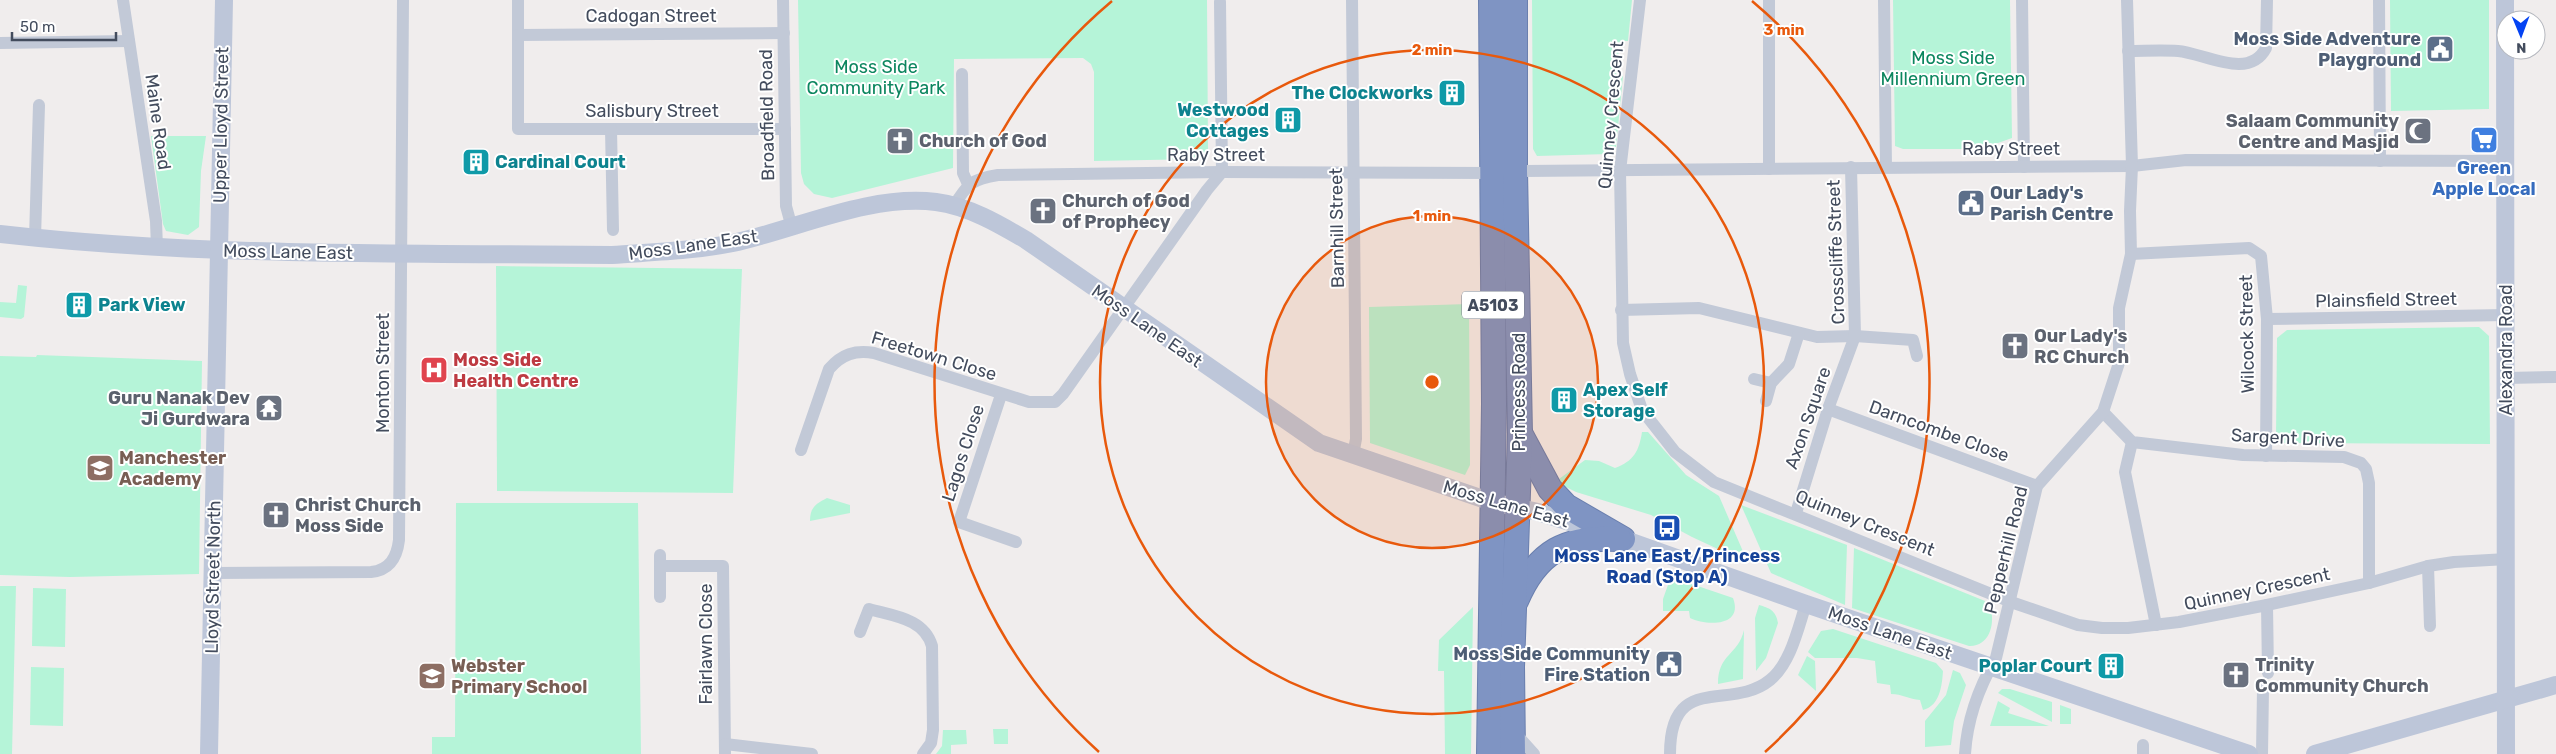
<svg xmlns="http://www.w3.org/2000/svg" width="2556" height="754" font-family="Rubik,sans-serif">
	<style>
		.green { fill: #b5f4d8 }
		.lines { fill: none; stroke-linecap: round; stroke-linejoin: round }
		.highway-casing { stroke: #6a7fae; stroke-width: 26 }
		.street { stroke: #c2c9d7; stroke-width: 12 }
		.secondary { stroke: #bdc6d9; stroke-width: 18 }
		.highway { stroke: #7f94c3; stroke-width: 24 }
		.ring { fill: none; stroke: #e8590c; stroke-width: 2.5 }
		.labels { text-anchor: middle; stroke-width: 4; stroke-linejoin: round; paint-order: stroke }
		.shield { fill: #fff; stroke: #7b828e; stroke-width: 1 }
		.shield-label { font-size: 16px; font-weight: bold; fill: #434c5d }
		.street-label { font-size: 18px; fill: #434c5d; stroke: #fff }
		.service-label { font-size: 18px; font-weight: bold; fill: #4e5e75; stroke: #fff; text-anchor: end }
		.park-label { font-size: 18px; fill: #0c865f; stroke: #fff }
		.culture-label { font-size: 18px; font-weight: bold; fill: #0d838f; stroke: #fff; text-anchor: end }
		.worship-label { font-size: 18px; font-weight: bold; fill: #5b616d; stroke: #fff; text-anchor: start }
		.shop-label { font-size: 18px; font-weight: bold; fill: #366cbe; stroke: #fff }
		.health-label { font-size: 18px; font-weight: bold; fill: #be3a42; stroke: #fff; text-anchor: start }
		.education-label { font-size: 18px; font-weight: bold; fill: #785e54; stroke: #fff; text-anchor: start }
		.transit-label { font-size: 18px; font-weight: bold; fill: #164399; stroke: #fff }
		.centre { fill: #e8590c; stroke: #fff; stroke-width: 2.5 }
		.ring-label { font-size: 15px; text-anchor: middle; font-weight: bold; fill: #e8590c; stroke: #fff; stroke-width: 4; stroke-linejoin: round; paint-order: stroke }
	</style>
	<rect width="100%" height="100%" fill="#f0eded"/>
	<g class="green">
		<polygon points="798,0 1207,0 1208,152 1200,159 1094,161 1094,72 1091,64 1083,58 954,59 953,168 832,198 814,194 804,184 801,173"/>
		<polygon points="1532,0 1632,0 1628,41 1620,41 1616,74 1623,76 1616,147 1612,148 1609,154 1537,156 1533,149"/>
		<polygon points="1893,0 2010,0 2012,138 1981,149 1903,149 1895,146"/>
		<polygon points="2390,0 2489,0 2489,109 2391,111"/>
		<polygon points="151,136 206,136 201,171 199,227 188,235 166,231 163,224"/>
		<polygon points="496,266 742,269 733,493 497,491"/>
		<polygon points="18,285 27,286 24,317 21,319 0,317 0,302 16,303"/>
		<polygon points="1469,304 1470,465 1465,475 1370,443 1369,307"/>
		<polygon points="2479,327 2489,336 2490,444 2282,443 2276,436 2277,338 2287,330"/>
		<polygon points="37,355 202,361 199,574 70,577 0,575 0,356 36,357"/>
		<path d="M1642 432H1648L1686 475 1719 496 1748 563 1692 537 1651 515 1576 492 1564 486 1559 479 1585 460 1599 461 1615 468C1634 461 1639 451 1642 432Z"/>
		<path d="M827 498 850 505V513L810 521C810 508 815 504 827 498Z"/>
		<polygon points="456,503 638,503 641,754 432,754 432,737 455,737"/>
		<polygon points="1741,505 1847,545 1845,605 1771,573"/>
		<path d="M1854 548 1985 601 1984 605 1991 610C1995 626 1988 647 1969 646L1852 608Z"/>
		<path d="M1677 579 1733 598C1744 627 1706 626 1690 618L1689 611H1663V599L1669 582Z"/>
		<polygon points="0,586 16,586 12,754 0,754"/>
		<polygon points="33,588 66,589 65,647 32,646"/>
		<path d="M1759 605C1769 608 1776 610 1778 623L1766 658 1756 671 1755 618Z"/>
		<polygon points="1473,607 1471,754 1445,754 1444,671 1438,671 1439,640"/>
		<path d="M1833 629 1936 663 1943 671C1942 685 1940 706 1923 710L1920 700C1909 699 1902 694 1891 694L1890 685 1877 683 1875 661 1857 658H1815L1808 652 1821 631Z"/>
		<path d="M1744 630 1743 679 1718 684C1718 653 1738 656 1744 630Z"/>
		<polygon points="1807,656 1815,661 1816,691 1798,675"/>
		<polygon points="31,667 64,668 63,726 30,725"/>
		<polygon points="1953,670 1960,673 1966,685 1954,721 1951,745 1925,747 1925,721 1946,695"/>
		<polygon points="2002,689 2010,689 2052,702 2052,722 1998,693"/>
		<polygon points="1998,701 2010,708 2008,713 2049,726 1990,726"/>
		<polygon points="2060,705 2071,709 2071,724 2060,724"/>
		<polygon points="993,729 1008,729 1008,744 994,744"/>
		<polygon points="943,730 966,730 967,744 951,745 951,754 936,754 942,746"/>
	</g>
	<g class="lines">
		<defs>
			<g id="highway">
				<polyline points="1521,435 1550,489 1566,506 1623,539"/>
				<path d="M1516 601C1537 551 1567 536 1619 539"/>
				<polyline points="1489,754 1494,404 1491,0"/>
				<polyline points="1513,754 1512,667 1520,434 1515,171 1515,0"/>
			</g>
		</defs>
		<use href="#highway" class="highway-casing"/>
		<g class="street">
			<polyline points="123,0 156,221 157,248"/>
			<polyline points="518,0 518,129 785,129"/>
			<polyline points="783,0 786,206 792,228"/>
			<polyline points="1352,0 1356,439 1353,455"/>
			<polyline points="1640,0 1620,171 1623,343 1630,374 1642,410 1675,452 1714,482 2011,602 2078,625 2102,628 2128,628 2179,622 2267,605 2369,583 2428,566 2454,562 2507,559"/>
			<polyline points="1769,0 1769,169"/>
			<polyline points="1884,0 1886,167"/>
			<polyline points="2022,0 2024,167"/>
			<polyline points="2379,0 2380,161"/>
			<polyline points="518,35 784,33"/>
			<polyline points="0,43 129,41"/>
			<path d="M2128 51C2144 51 2161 50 2178 51 2204 53 2249 81 2266 48L2267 0"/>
			<polyline points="962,74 963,173 968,184"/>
			<polyline points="611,129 613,230"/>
			<polyline points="1515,171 2132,166 2186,160 2506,161"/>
			<path d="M954 206C967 184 972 179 998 175L1222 172 1492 173"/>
			<polyline points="35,238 39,105"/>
			<polyline points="2131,254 2249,248 2261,256 2267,319 2266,456"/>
			<polyline points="1621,310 1699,308 1817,337 1855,336 1913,340 1917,356"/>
			<polyline points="2267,319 2506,315"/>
			<polyline points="2506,378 2556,377"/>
			<polyline points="1754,379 1771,383"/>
			<polyline points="1001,395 959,522 1016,542"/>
			<polyline points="1766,401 1771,383 1789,364 1799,333"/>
			<polyline points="1828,409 2037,486"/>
			<polyline points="2103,412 2132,442 2243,455 2344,457 2361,463 2366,469 2369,483 2369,583"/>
			<polyline points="2132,442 2125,472 2156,625"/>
			<path d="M801 450 829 369C842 354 855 350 874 353L1029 402H1055L1063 394 1207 190 1222 172 1220 2"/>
			<polyline points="1796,513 1828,409 1855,336 1851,167"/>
			<polyline points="660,555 660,597"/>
			<polyline points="660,566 723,566 725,754"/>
			<polyline points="2428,566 2430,626"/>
			<path d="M213 573 371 572C390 570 397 557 399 540L403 0"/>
			<polyline points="2267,605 2268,673"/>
			<path d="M860 632 869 609C893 616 924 618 932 646L933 730 931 743 923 754"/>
			<polyline points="1514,732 1534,754"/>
			<polyline points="725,744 812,754"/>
			<path d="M1670 754C1670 671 1731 712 1770 680 1791 663 1798 628 1806 604"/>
			<path d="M1965 754C1967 720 1979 687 1996 658L2037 486 2103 412 2119 363V308L2131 254 2130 211 2132 166 2127 0"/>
			<polyline points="2143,754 2143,745"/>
			<polyline points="2262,754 2263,689"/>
		</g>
		<g class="secondary">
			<polyline points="2505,0 2506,754"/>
			<path d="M0 234C203 257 408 253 612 255 652 252 693 251 733 243 797 229 869 194 936 202 968 206 999 224 1026 240L1319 443 1492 502 1538 512 1623 539 1806 604 2249 754"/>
			<polyline points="209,754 224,0"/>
			<polyline points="2315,754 2556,685"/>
		</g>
		<use href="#highway" class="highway"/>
	</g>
	<circle cx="1432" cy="382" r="166" fill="#e8590c" fill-opacity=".12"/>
	<g class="ring">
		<circle cx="1432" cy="382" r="166"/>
		<circle cx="1432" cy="382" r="332"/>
		<path d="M1099 752A498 498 0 0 1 1112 1M1752 1A498 498 0 0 1 1765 752"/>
	</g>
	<defs>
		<symbol id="civic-square" viewBox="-11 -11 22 22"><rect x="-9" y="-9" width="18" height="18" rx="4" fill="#5c6f8a" stroke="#fff"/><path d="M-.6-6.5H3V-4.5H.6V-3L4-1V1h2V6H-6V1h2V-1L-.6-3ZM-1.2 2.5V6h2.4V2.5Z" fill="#fff"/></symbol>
		<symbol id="building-square" viewBox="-11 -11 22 22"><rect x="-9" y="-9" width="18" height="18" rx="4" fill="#0f9aa8" stroke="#fff"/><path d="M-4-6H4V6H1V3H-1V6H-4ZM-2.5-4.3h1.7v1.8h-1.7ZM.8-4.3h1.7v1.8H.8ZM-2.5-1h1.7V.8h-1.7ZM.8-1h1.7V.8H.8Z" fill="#fff"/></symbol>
		<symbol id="mosque-square" viewBox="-11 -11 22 22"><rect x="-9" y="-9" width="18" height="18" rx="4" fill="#6b7280" stroke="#fff"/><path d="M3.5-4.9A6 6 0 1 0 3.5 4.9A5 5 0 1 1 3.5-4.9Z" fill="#fff"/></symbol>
		<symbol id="supermarket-square" viewBox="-11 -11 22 22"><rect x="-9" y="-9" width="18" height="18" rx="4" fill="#3f7fe0" stroke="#fff"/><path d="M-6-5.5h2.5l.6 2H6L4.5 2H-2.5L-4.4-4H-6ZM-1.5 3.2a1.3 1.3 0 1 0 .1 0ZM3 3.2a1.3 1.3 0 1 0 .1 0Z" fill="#fff"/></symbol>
		<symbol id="church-square" viewBox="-11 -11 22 22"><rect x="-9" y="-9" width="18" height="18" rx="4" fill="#6b7280" stroke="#fff"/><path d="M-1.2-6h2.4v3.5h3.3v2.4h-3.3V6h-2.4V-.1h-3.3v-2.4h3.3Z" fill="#fff"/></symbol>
		<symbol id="hospital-square" viewBox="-11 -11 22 22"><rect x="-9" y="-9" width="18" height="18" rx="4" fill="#e0444e" stroke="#fff"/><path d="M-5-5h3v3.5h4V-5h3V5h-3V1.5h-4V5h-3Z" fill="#fff"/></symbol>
		<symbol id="temple-square" viewBox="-11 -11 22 22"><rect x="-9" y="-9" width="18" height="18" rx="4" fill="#6b7280" stroke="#fff"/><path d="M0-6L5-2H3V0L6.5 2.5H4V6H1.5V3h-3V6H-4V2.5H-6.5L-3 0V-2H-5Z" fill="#fff"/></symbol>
		<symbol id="school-square" viewBox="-11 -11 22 22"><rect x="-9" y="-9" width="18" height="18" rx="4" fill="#8d6e63" stroke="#fff"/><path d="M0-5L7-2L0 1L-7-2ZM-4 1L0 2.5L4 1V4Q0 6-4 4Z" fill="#fff"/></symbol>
		<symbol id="bus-square" viewBox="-11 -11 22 22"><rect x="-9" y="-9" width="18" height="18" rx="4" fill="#1a4fb4" stroke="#fff"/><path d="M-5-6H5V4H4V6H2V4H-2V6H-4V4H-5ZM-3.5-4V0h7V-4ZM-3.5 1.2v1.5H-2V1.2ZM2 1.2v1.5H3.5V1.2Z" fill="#fff"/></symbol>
	</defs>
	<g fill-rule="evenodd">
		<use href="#civic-square" x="2424" y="33" width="32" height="32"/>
		<use href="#building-square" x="1436" y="77" width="32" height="32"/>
		<use href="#building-square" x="1272" y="104" width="32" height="32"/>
		<use href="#mosque-square" x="2402" y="115" width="32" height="32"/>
		<use href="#supermarket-square" x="2468" y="124" width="32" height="32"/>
		<use href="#church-square" x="884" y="125" width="32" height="32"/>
		<use href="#building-square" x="460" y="146" width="32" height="32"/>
		<use href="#civic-square" x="1955" y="187" width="32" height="32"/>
		<use href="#church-square" x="1027" y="195" width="32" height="32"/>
		<use href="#building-square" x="63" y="289" width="32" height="32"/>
		<use href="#church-square" x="1999" y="330" width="32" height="32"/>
		<use href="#hospital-square" x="418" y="354" width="32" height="32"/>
		<use href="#building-square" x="1548" y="384" width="32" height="32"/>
		<use href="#temple-square" x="253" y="392" width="32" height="32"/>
		<use href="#school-square" x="84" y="452" width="32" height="32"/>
		<use href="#church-square" x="260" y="499" width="32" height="32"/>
		<use href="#bus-square" x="1651" y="512" width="32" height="32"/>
		<use href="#civic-square" x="1653" y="648" width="32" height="32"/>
		<use href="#building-square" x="2095" y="650" width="32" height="32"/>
		<use href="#church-square" x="2220" y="659" width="32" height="32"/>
		<use href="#school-square" x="416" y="660" width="32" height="32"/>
	</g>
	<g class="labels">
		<rect class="shield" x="1462" y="291.5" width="62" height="27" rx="4"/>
		<g class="shield-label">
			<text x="1493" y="311">A5103</text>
		</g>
		<g class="street-label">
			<text x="651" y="22">Cadogan Street</text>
			<text x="652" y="117">Salisbury Street</text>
			<text transform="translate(767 115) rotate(-91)" y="6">Broadfield Road</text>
			<text transform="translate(1611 115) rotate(-85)" y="6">Quinney Crescent</text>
			<text transform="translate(158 122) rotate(82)" y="6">Maine Road</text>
			<text transform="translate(221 125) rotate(-89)" y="6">Upper Lloyd Street</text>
			<text x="2011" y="155">Raby Street</text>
			<text x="1216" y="161">Raby Street</text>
			<text transform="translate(1337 228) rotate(-91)" y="6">Barnhill Street</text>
			<text transform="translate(693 245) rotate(-8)" y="6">Moss Lane East</text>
			<text transform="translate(288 252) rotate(1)" y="6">Moss Lane East</text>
			<text transform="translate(1836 252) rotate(-92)" y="6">Crosscliffe Street</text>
			<text transform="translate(2386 300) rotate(-1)" y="6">Plainsfield Street</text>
			<text transform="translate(1147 326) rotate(35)" y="6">Moss Lane East</text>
			<text transform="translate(2247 334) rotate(-91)" y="6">Wilcock Street</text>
			<text transform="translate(2506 350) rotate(-90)" y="6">Alexandra Road</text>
			<text transform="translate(934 356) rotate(17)" y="6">Freetown Close</text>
			<text transform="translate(383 373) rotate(-90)" y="6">Monton Street</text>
			<text transform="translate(1519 392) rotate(-90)" y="6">Princess Road</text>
			<text transform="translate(1808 418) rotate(-71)" y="6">Axon Square</text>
			<text transform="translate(1939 431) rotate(20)" y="6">Darncombe Close</text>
			<text transform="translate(2288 438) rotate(3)" y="6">Sargent Drive</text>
			<text transform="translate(963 453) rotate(-72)" y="6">Lagos Close</text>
			<text transform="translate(1506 504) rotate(16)" y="6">Moss Lane East</text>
			<text transform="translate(1865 523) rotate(22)" y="6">Quinney Crescent</text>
			<text transform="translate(2006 550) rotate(-76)" y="6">Pepperhill Road</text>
			<text transform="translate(213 577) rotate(-89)" y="6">Lloyd Street North</text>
			<text transform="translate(2257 589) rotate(-12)" y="6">Quinney Crescent</text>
			<text transform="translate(1890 633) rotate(19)" y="6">Moss Lane East</text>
			<text transform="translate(706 644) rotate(-90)" y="6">Fairlawn Close</text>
		</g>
		<g class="service-label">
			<text x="2421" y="45">Moss Side Adventure<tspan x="2421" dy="21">Playground</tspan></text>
			<text x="1990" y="199" text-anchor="start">Our Lady's<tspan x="1990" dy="21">Parish Centre</tspan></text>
			<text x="1650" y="660">Moss Side Community<tspan x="1650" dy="21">Fire Station</tspan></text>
		</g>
		<g class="park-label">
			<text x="1953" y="64">Moss Side<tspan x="1953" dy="21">Millennium Green</tspan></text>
			<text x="876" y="73">Moss Side<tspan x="876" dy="21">Community Park</tspan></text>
		</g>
		<g class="culture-label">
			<text x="1433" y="99">The Clockworks</text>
			<text x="1269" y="116">Westwood<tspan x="1269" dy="21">Cottages</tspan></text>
			<text x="495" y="168" text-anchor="start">Cardinal Court</text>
			<text x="98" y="311" text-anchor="start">Park View</text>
			<text x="1583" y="396" text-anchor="start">Apex Self<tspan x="1583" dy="21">Storage</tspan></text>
			<text x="2092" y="672">Poplar Court</text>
		</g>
		<g class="worship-label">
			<text x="2399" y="127" text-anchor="end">Salaam Community<tspan x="2399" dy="21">Centre and Masjid</tspan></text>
			<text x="919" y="147">Church of God</text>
			<text x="1062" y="207">Church of God<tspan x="1062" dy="21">of Prophecy</tspan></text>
			<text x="2034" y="342">Our Lady's<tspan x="2034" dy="21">RC Church</tspan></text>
			<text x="250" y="404" text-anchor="end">Guru Nanak Dev<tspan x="250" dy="21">Ji Gurdwara</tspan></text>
			<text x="295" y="511">Christ Church<tspan x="295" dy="21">Moss Side</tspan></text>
			<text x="2255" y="671">Trinity<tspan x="2255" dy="21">Community Church</tspan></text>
		</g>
		<g class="shop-label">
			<text x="2484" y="174">Green<tspan x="2484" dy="21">Apple Local</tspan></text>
		</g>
		<g class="health-label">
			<text x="453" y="366">Moss Side<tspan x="453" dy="21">Health Centre</tspan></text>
		</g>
		<g class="education-label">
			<text x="119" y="464">Manchester<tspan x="119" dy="21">Academy</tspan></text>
			<text x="451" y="672">Webster<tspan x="451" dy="21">Primary School</tspan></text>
		</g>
		<g class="transit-label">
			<text x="1667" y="562">Moss Lane East/Princess<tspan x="1667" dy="21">Road (Stop A)</tspan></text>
		</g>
	</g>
	<circle cx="1432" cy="382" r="8" class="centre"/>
	<g class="ring-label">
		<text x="1784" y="35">3 min</text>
		<text x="1432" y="55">2 min</text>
		<text x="1432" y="221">1 min</text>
	</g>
	<g transform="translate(2521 35) rotate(179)"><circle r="24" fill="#ffffff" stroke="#b4b7be"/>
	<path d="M0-4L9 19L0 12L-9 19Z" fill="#0443f3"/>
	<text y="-8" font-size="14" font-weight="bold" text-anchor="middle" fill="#434c5d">N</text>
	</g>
	<path d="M12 32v8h104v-8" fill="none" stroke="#434c5d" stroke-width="2.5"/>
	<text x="20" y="32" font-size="15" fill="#434c5d" stroke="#ffffff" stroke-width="4" paint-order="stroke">50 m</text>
</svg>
